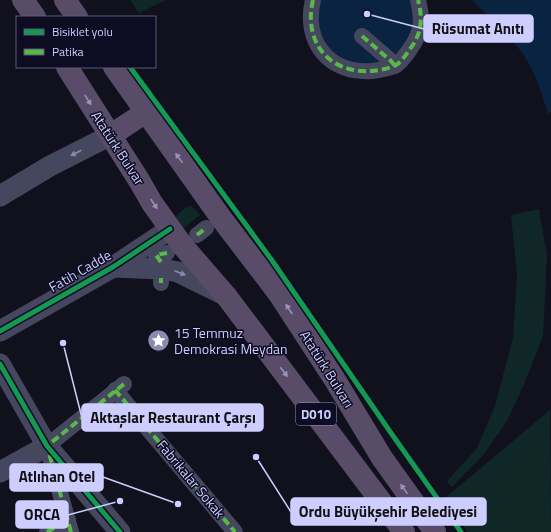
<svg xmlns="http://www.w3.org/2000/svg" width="551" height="532" font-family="'Titillium Web',sans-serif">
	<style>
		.green { fill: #0f2827 }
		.water { fill: #092341 }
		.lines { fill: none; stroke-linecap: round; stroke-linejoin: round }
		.pedestrian { stroke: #45475e; stroke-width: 16 }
		.minor { stroke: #45475e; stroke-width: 21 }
		.trunk { stroke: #584c68; stroke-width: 22 }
		.quiet { stroke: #58b947; stroke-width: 4; stroke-dasharray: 8 4; stroke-linecap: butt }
		.cycleway-casing { stroke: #0d0c22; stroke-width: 8 }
		.cycleway { stroke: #139951; stroke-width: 5 }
		.oneway { fill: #9893bb }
		.oneway2 { fill: #898aae }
		.labels { text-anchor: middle; stroke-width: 3; stroke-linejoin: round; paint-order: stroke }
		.shield { fill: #0d0c22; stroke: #9393bd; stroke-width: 1 }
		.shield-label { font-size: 13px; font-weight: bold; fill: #cdcdff }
		.street-label { font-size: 14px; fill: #cdcdff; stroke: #0d0c22 }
		.poi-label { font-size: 14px; fill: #cdcdff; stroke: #0d0c22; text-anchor: start }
		.leader { fill: none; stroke: #cdcdff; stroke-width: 1.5 }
		.callout-dot { fill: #cdcdff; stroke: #0d0c22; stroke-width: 1.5 }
		.callout { fill: #cdcdff; stroke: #cdcdff; stroke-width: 1.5 }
		.callout-label { font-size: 15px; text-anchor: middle; font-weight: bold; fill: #111 }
	</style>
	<rect width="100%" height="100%" fill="#11111d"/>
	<g class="green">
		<polygon points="130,0 165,0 139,13"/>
		<polygon points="190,206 194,208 200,215 184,228 177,220 176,216 185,208"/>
		<polygon points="539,209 547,255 543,336 525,382 507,421 484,454 452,487 447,481 477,448 495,406 513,338 517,274 511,215"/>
		<polygon points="550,410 551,532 468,532 445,498"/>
	</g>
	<g class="water">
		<polygon points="318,0 414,0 417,18 405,50 377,66 344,62 321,40 315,8"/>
		<path d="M472 0H551V112L548 114C544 101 540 88 535 76 522 45 495 23 472 0Z"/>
	</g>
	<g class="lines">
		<g class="pedestrian">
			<path d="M313 0C303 42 329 74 372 71 379 70 389 69 396 65 402 61 406 55 410 49 422 33 423 19 418 0"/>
			<polyline points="362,36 391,61 395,66"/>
			<polyline points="197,235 206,228"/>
			<polyline points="161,262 156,255 167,253"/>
			<polyline points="161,278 161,283"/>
			<polyline points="115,390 235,532"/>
			<polyline points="47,532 68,520"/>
			<polyline points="71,532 47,446 124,384"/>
		</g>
		<g class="minor">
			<polyline points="0,196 50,166 111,135"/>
			<polyline points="113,267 162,269 178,272 227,296"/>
			<polyline points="0,331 113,267 170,229"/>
			<polyline points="0,364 47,446 120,532"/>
			<polyline points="0,472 47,446"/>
		</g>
		<g class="trunk">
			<polyline points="23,0 35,17"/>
			<polyline points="65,0 77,17"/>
			<polyline points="67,67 140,182 152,203 182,245 227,297 404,532"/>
			<polyline points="114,67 221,218 279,294 335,380 382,458 435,532"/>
			<polyline points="111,135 146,112"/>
		</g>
		<g class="quiet">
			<path d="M313 0C303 42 329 74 372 71 379 70 389 69 396 65 402 61 406 55 410 49 422 33 423 19 418 0"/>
			<polyline points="362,36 391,61 395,66"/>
			<polyline points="197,235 206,228"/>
			<polyline points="161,262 156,255 167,253"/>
			<polyline points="161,278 161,283"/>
			<polyline points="115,390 235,532"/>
			<polyline points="47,532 68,520"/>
			<polyline points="71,532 47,446 124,384"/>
		</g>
		<defs>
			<g id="cycleway">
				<polyline points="130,67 271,259 391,433 461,532"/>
				<polyline points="0,331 113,267 170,229"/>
				<polyline points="0,364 47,446 120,532"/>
			</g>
		</defs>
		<use href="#cycleway" class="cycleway-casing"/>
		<use href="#cycleway" class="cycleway"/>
	</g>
	<defs><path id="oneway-solid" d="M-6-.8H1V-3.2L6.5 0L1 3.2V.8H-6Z"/></defs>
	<g class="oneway">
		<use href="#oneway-solid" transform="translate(88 100) rotate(58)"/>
		<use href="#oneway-solid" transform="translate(179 158) rotate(-126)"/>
		<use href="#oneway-solid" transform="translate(154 204) rotate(57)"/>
		<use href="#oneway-solid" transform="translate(289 309) rotate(-123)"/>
		<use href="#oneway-solid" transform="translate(284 372) rotate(53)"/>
		<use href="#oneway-solid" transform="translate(404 489) rotate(-126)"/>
	</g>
	<g class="oneway2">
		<use href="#oneway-solid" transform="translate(76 153) rotate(153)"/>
		<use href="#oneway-solid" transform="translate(180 273) rotate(21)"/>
	</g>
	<defs>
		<symbol id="sight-disc" viewBox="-11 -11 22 22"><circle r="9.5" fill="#8b8bb0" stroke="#0d0c22"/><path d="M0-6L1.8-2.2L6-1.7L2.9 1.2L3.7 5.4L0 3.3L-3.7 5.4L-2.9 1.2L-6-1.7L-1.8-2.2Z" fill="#fff"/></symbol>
	</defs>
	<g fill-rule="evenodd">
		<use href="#sight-disc" x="146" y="328" width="25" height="25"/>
	</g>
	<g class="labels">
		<rect class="shield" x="296" y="403" width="40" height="22" rx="3"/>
		<g class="shield-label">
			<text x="316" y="419">D010</text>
		</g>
		<g class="street-label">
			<text transform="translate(118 148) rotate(57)" y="5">Atatürk Bulvar</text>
			<text transform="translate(80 271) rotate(-30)" y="5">Fatih Cadde</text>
			<text transform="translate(327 369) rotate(58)" y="5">Atatürk Bulvarı</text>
			<text transform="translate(191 479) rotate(50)" y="5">Fabrikalar Sokak</text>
		</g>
		<g class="poi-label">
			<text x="174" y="338">15 Temmuz<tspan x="174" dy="16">Demokrasi Meydan</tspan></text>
		</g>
	</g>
	<path class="leader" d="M367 14L424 29M63 343L82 418M178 504L103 477M256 457L291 512M120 501L68 515"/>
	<g class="callout-dot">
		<circle cx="367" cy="14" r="4"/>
		<circle cx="63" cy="343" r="4"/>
		<circle cx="178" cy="504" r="4"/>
		<circle cx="256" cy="457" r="4"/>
		<circle cx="120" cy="501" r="4"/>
	</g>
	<g class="callout">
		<rect x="424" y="15" width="109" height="27" rx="4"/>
		<rect x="82" y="404" width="181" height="27" rx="4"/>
		<rect x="10" y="464" width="93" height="27" rx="4"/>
		<rect x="291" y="498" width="195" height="27" rx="4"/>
		<rect x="16" y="501" width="52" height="27" rx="4"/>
	</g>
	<g class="callout-label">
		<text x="478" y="34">Rüsumat Anıtı</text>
		<text x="173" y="423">Aktaşlar Restaurant Çarşı</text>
		<text x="57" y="482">Atlıhan Otel</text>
		<text x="388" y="517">Ordu Büyükşehir Belediyesi</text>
		<text x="42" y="520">ORCA</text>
	</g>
	<rect x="16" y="16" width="140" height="52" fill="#0d0c22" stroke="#5a597a"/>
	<rect x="24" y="29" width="20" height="6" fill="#139951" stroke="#5a597a"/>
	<text x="52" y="36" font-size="12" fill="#cdcdff">Bisiklet yolu</text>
	<rect x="24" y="49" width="20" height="6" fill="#58b947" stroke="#5a597a"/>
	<text x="52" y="56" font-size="12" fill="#cdcdff">Patika</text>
</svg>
